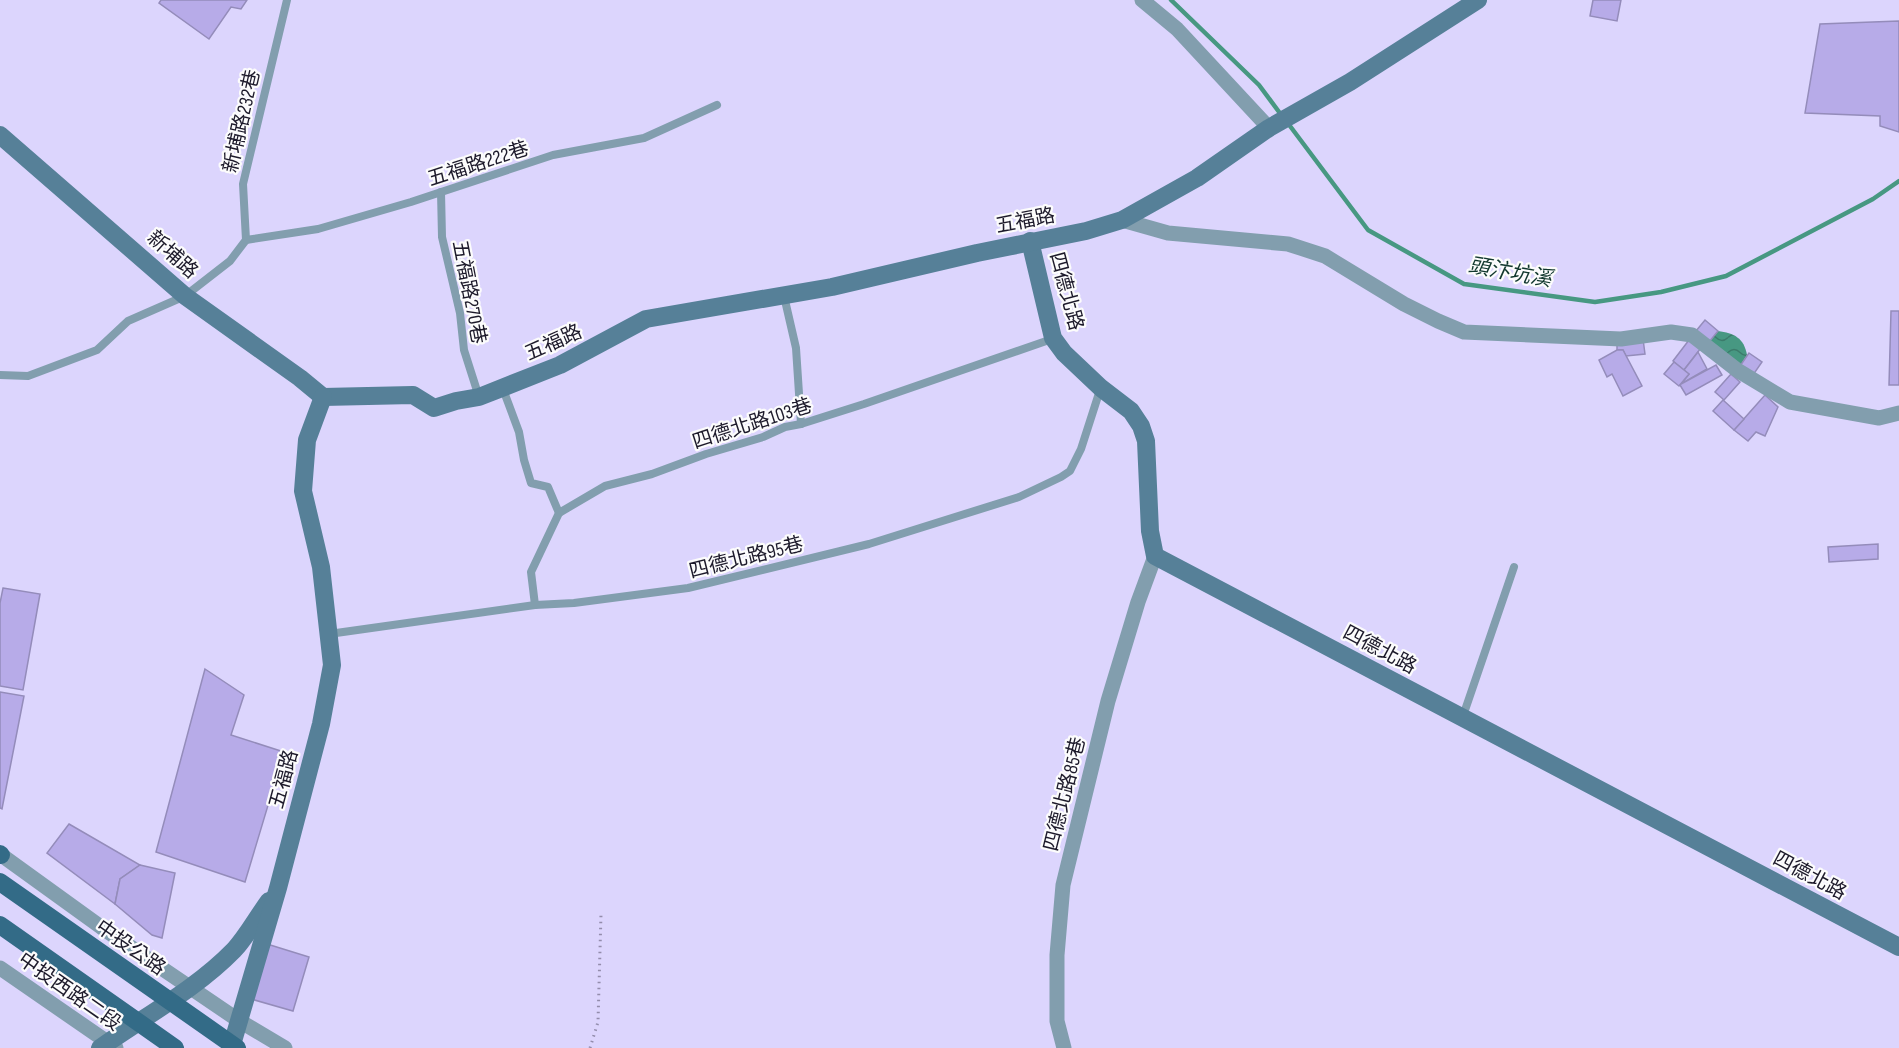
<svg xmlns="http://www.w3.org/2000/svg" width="1899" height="1048" font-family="'Sofia Sans Condensed','Noto Sans TC',sans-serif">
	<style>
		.water { fill: url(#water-waves) }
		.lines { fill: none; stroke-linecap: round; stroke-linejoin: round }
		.stream { stroke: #479882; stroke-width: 4.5 }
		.building { fill: #b7abe8; stroke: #948cba; stroke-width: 1.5 }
		.path { stroke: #938dac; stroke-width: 3; stroke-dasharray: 1.5 4.5; stroke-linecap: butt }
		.lane { stroke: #829eae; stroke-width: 8 }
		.street { stroke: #829eae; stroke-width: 15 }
		.secondary { stroke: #568098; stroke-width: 18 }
		.primary { stroke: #336b87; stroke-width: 18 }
		.primary-bridge { stroke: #336b87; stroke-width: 18 }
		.labels { text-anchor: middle; stroke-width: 4.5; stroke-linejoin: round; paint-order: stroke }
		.street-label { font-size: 20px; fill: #1d1a2b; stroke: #fcfcfc }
		.water-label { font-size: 21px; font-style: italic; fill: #12382e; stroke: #fcfcfc }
	</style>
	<defs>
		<pattern id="water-waves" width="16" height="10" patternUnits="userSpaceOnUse" patternTransform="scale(1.5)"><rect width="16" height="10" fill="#479882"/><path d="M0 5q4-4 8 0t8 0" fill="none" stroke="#3b7b6b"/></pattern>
	</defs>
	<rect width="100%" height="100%" fill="#dcd5fd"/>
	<path class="water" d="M1718 331C1734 333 1744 338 1747 355L1740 366 1709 342Z"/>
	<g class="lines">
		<g class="stream">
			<polyline points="1171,0 1259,85 1282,116"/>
			<polyline points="1287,122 1368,230 1464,284 1595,302 1661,292 1726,276 1873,199 1899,181"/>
		</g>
	</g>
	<g class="building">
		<polygon points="161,0 247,0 241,9 231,7 209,39 159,3"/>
		<polygon points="1593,0 1621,0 1617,21 1590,16"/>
		<polygon points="1899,21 1899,132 1880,126 1880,116 1805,113 1820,24"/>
		<polygon points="1891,311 1899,311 1899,385 1889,385"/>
		<polygon points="1705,320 1718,331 1709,342 1696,331"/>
		<polygon points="1643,339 1645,354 1626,356 1623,350 1617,350 1617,343"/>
		<polygon points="1689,340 1701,348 1684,370 1673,361"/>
		<polygon points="1617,350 1623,350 1642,386 1623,396 1612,374 1607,377 1599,360"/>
		<polygon points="1698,352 1707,369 1681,384 1689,374 1684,370"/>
		<polygon points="1749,353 1762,362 1753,375 1740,366"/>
		<polygon points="1674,362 1689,374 1679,386 1664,374"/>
		<polygon points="1716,365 1722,375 1686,395 1680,385 1681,384"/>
		<polygon points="1731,374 1740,382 1724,400 1715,392"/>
		<polygon points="1765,395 1778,407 1765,436 1756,432 1748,441 1734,430"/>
		<polygon points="1723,400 1744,419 1734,430 1713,411"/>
		<polygon points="1878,544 1878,559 1829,562 1828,547"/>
		<polygon points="3,588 40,594 23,690 0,686 0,603"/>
		<polygon points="205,669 244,695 231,735 284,752 245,882 156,852"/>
		<polygon points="0,692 24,696 2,809 0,808"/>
		<polygon points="69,824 140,865 120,879 115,904 47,853"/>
		<polygon points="140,865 175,873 162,938 152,935 115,904 120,879"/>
		<polygon points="267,944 309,957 293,1011 251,999"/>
	</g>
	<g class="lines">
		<polyline class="path" points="590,1048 598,1022 601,914"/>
		<g class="lane">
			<polyline points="441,192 442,237 460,313 464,350 479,397"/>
			<polyline points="246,240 318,229 411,202 553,155 644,138 717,105"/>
			<polyline points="784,296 796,348 801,424"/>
			<polyline points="0,375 28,376 97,350 128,321 185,296 230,261 246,240 243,184 287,0"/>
			<polyline points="503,389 519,432 524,460 531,483 548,487 559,513"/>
			<polyline points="535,605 531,572 559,513 605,486 652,474 706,454 763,437 785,427 801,424 864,404 1052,339"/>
			<polyline points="329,634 535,605 574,603 688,588 869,544 1019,497 1061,477 1070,471 1081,449 1100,390"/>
			<polyline points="1463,716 1514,567"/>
		</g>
		<g class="street">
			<polyline points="1142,0 1177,29 1269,128"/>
			<polyline points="1122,220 1168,233 1288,244 1325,256 1404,304 1438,321 1464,332 1621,339 1671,332 1692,335 1737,370 1790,402 1879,418 1899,413"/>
			<polyline points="0,854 101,927 238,1020 285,1048"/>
			<polyline points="0,968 116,1048"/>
			<polyline points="1064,1048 1057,1021 1057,955 1063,885 1108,701 1138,602 1155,556"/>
		</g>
		<g class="secondary">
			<polyline points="0,135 185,296 300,378 323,397"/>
			<polyline points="1030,241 1053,338 1064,353 1101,388 1131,411 1141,426 1146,441 1150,531 1155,556 1899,947"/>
			<polyline points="323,397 413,395 434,408 456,401 479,397 560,365 646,319 832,287 977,253 1086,231 1122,220 1197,178 1269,128 1350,82 1478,0"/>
			<path d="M100 1048C145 1016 195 990 234 950 247 936 257 917 269 901"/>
			<polyline points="231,1048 278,888 321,724 332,665 321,567 303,491 307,440 323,397"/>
		</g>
		<polyline class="primary" points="0,854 1,855"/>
		<g class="primary-bridge">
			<polyline points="0,882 237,1048"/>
			<polyline points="0,925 175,1048"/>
		</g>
	</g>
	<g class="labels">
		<g class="street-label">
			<text transform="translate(241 121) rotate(-77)" y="7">新埔路232巷</text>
			<text transform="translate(478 163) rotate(-18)" y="7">五福路222巷</text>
			<text transform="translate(1025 220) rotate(-11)" y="7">五福路</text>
			<text transform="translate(173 254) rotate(42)" y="7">新埔路</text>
			<text transform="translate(1067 291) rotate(75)" y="7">四德北路</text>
			<text transform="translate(470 292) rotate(79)" y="7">五福路270巷</text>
			<text transform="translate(553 342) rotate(-24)" y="7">五福路</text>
			<text transform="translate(752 423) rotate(-18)" y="7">四德北路103巷</text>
			<text transform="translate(746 557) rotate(-14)" y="7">四德北路95巷</text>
			<text transform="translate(1380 649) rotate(28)" y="7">四德北路</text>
			<text transform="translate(283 779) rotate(-75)" y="7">五福路</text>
			<text transform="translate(1064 794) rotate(-76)" y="7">四德北路85巷</text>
			<text transform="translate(1810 875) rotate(28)" y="7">四德北路</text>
			<text transform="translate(131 947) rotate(35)" y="7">中投公路</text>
			<text transform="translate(70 991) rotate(35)" y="7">中投西路二段</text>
		</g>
		<g class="water-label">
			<text transform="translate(1510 272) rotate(10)" y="7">頭汴坑溪</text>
		</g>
	</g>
</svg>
